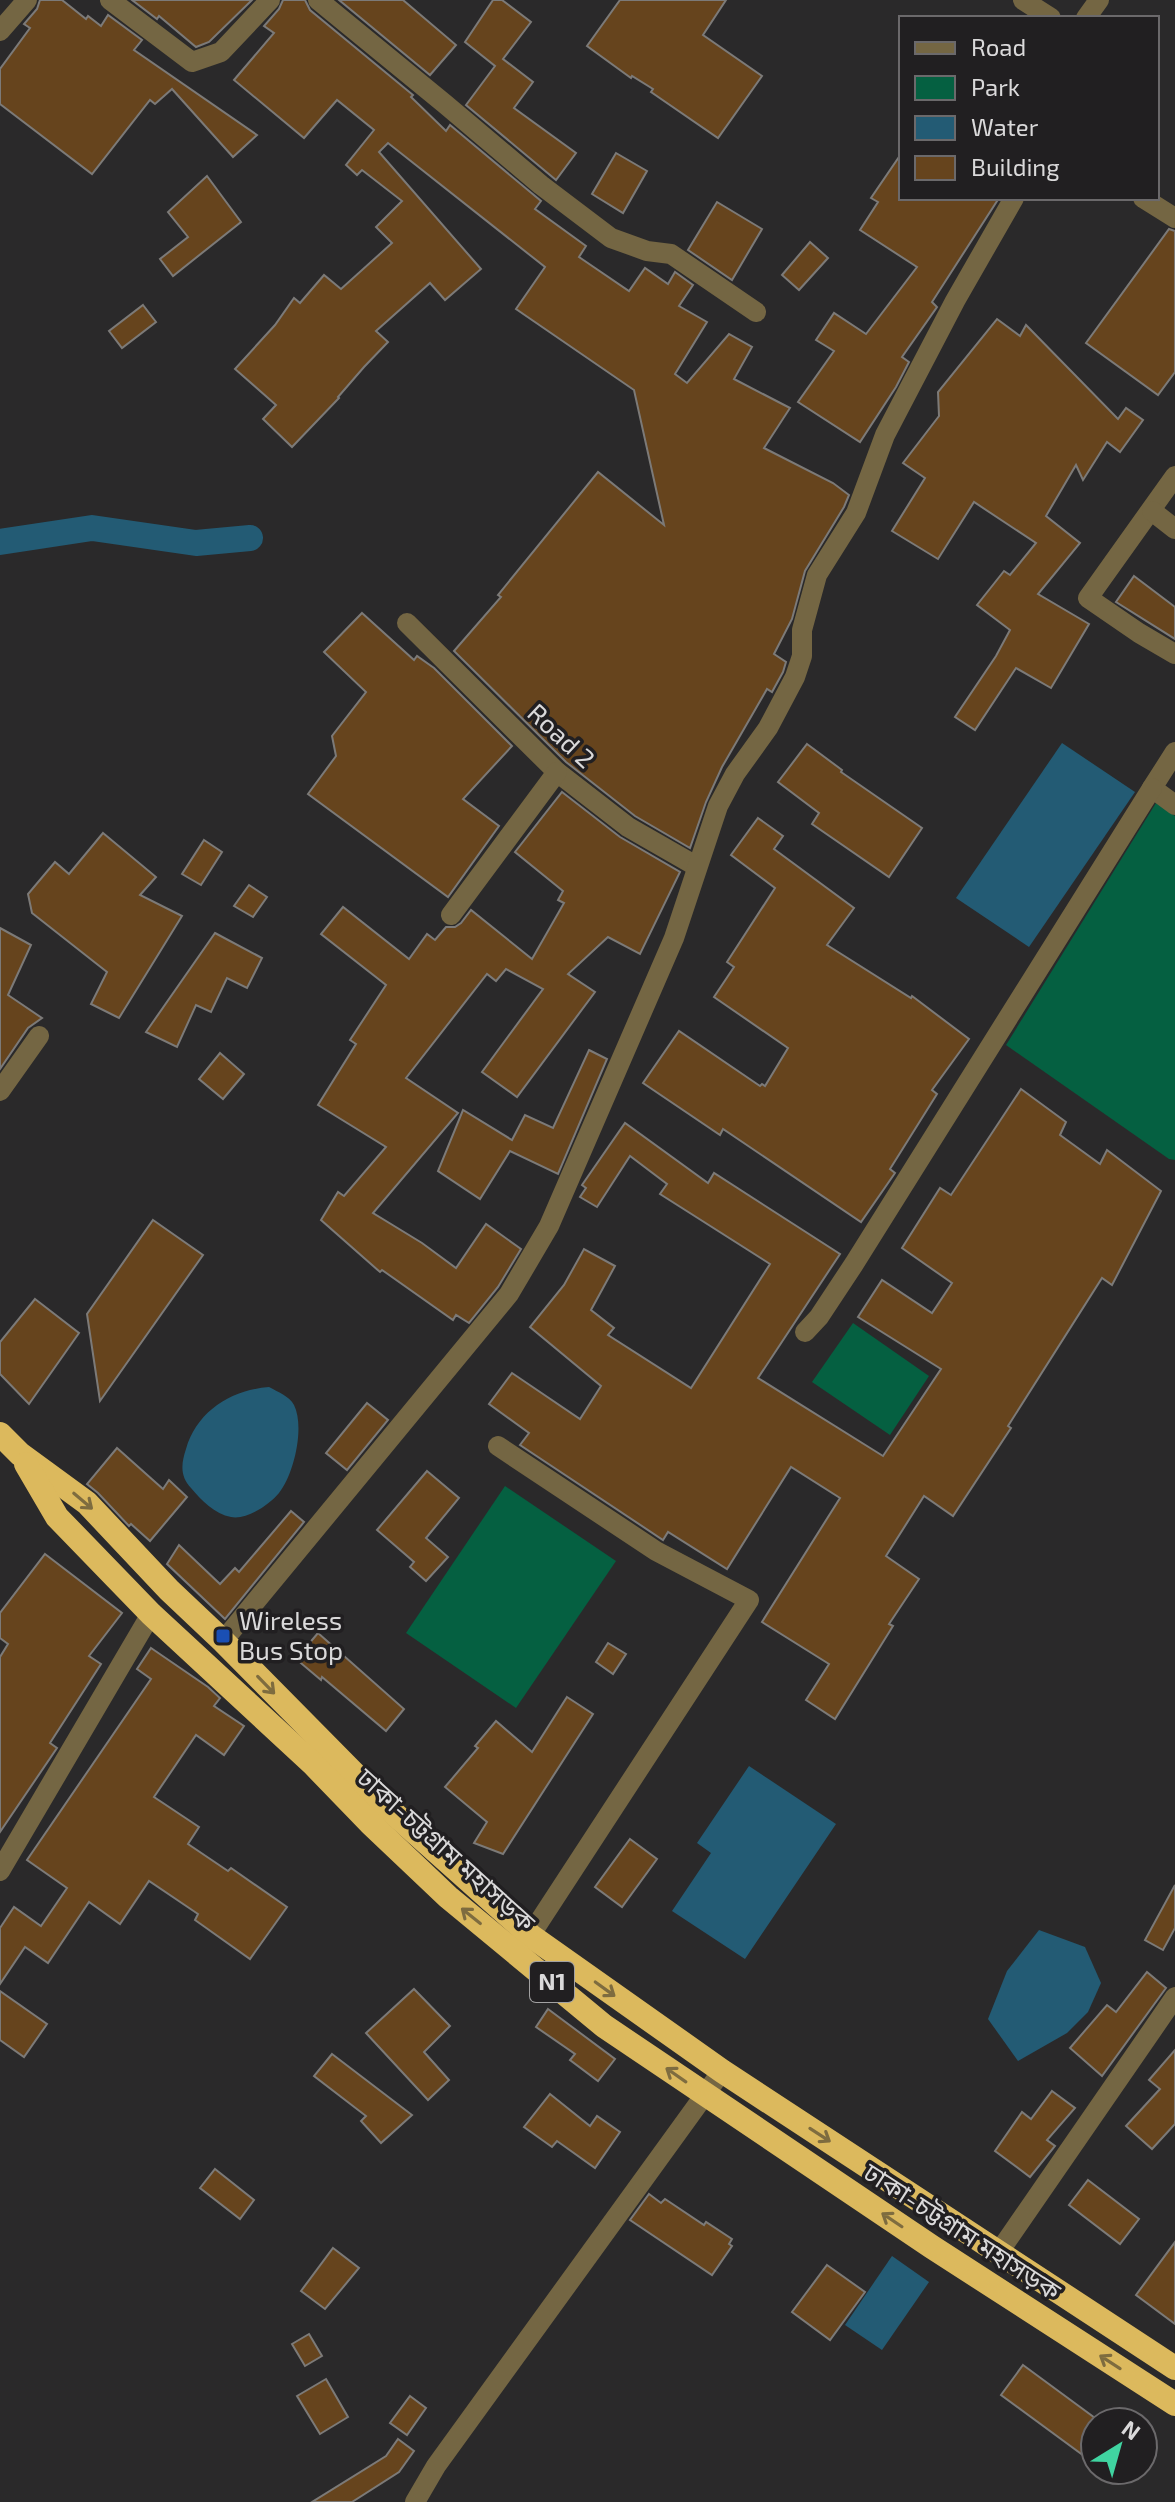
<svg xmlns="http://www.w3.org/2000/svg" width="1175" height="2502" font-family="'Exo 2','Noto Sans Bengali',sans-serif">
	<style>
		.green { fill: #056041 }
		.water { fill: #235b74 }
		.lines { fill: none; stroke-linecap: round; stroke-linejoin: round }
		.canal { stroke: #235b74; stroke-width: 26 }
		.building { fill: #66441d; stroke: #7c7a78; stroke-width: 2 }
		.minor { stroke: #746643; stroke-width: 20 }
		.highway { stroke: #dcb95d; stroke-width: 24 }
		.oneway { stroke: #7e6c3f }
		.transit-dot { fill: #1a4fb4; stroke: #211f21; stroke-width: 3 }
		.labels { text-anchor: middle; stroke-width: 7; stroke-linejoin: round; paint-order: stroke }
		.shield { fill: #211f21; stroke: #a2a1a2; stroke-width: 2 }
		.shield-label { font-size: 24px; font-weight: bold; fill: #dad9da }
		.street-label { font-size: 26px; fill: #dad9da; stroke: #211f21 }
		.poi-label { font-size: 26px; fill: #dad9da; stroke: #211f21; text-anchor: start }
	</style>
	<rect width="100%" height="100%" fill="#2a292a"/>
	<g class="green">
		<polygon points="1156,803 1175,816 1175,1160 1169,1159 1006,1045"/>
		<polygon points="853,1323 929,1376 890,1435 812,1382"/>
		<polygon points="505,1486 616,1561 516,1708 406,1633"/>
	</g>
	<g class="water">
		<polygon points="1062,743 1135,792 1029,947 956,898"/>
		<path d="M269 1387C278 1392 289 1396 294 1405 305 1427 294 1474 279 1493 269 1505 247 1520 231 1517 215 1514 201 1500 191 1488 180 1476 181 1464 186 1449 197 1411 231 1390 269 1387Z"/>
		<polygon points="749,1766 836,1824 745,1959 672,1911 711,1853 697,1843"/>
		<polygon points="1039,1930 1085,1947 1101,1983 1088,2012 1067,2033 1018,2061 988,2019 1007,1971"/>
		<polygon points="892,2256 929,2282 882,2350 845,2325"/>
	</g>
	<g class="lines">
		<polyline class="canal" points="0,542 92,528 196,543 250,538"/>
	</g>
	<g class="building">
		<polygon points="40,0 62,0 86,19 88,16 101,26 108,15 142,40 134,50 257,135 233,157 172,89 155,104 150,100 92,174 0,104 0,69 30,28 24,24 37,9"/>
		<polygon points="132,0 252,0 209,42 196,47 159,16 157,19"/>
		<polygon points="283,0 305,0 310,10 413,95 411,97 446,131 450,125 541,201 535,209 586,246 579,257 629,291 645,268 668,284 675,272 693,285 679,306 707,322 675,374 687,383 729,334 752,347 734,379 790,408 764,448 833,483 849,495 844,507 805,571 792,619 774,654 786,662 783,672 772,692 767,689 722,767 706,802 690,848 635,816 566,762 454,651 501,597 498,595 598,472 664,525 634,390 516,309 545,267 388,143 379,152 481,269 445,300 430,283 376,331 388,342 364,367 338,397 339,398 292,447 263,419 276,405 235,369 275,325 294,298 300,303 324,275 341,289 392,243 376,227 402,201 362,170 357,175 346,165 374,130 337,100 304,138 234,80 274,33 264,26 279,9"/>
		<polygon points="339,0 403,0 456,45 430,75"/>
		<polygon points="493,0 502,0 531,22 503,59 533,82 514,108 576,153 556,180 466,105 495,66 465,42"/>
		<polygon points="620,0 726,0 703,35 762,76 718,138 651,92 653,89 632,76 631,78 587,46"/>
		<polygon points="616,153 647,171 623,213 592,194"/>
		<polygon points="901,154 901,198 999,198 932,302 937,307 902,357 909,362 896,387 860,442 798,402 834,351 816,340 834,313 866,334 917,267 860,230 878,202 871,198"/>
		<polygon points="207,176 241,222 173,276 160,259 188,237 168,212"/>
		<polygon points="717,202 762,229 732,280 688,250"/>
		<polygon points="1169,229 1175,231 1175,372 1158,395 1086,343"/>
		<polygon points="810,242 828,258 799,290 782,275"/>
		<polygon points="143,305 156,322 122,348 109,331"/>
		<polygon points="997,319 1020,336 1026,325 1118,419 1126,408 1143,420 1120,452 1107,442 1083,480 1076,465 1046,516 1080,543 1038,594 1089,624 1051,688 1016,668 975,730 955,717 996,656 1010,630 977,605 1004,571 1010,575 1036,543 974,502 938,559 892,531 925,478 903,463 939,416 938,392"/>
		<polygon points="1134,576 1175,607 1175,639 1116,602"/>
		<polygon points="362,613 414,660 417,656 434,668 512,746 463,799 499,826 448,897 308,794 336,756 332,736 366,692 324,652"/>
		<polygon points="807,744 842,770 841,772 922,828 889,877 812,824 819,813 778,782"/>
		<polygon points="562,792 620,837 680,872 640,954 608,937 568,974 595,992 517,1097 482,1072 543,989 506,969 496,981 487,974 406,1078 458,1113 373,1213 422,1243 456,1268 486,1224 521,1249 498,1287 469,1323 456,1315 453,1320 382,1270 380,1272 321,1220 338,1192 344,1196 386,1147 318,1105 356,1044 350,1040 386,985 321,934 343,907 409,959 427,934 435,940 446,927 455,927 461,923 471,910 532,959 564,903 558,900 563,891 515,852"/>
		<polygon points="758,818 783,836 774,849 854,908 827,945 911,998 912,996 969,1039 932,1090 937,1094 890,1169 895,1173 861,1222 723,1129 720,1135 643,1083 679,1031 760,1086 762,1084 765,1086 788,1048 714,997 734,967 727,962 775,888 731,855"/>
		<polygon points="103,833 156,877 140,895 182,916 119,1018 91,1004 107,972 32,913 28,894 55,862 69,874"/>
		<polygon points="204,840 222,852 201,885 182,874"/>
		<polygon points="249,885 267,897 253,917 234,906"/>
		<polygon points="0,928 31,945 8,995 42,1018 28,1028 0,1069"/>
		<polygon points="215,933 262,958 247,988 227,978 211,1012 196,1005 177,1047 146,1032"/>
		<polygon points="589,1050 607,1059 558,1174 510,1151 480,1199 438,1171 463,1110 512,1140 525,1115 553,1128"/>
		<polygon points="220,1053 244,1074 223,1099 199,1079"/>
		<polygon points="1021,1089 1066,1122 1060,1135 1100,1164 1107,1150 1161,1191 1112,1285 1102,1278 1008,1426 1011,1428 953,1516 924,1496 886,1556 919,1579 889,1624 893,1626 835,1719 806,1700 829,1664 762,1622 840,1498 791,1467 727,1569 668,1532 663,1540 520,1445 529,1433 489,1404 512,1373 580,1419 601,1386 530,1327 564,1285 584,1249 615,1266 591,1310 614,1328 608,1335 691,1388 770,1264 660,1194 667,1184 630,1156 597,1207 580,1197 586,1188 582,1185 625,1123 708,1183 714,1173 840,1254 758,1378 883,1456 941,1369 858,1317 882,1280 932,1313 952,1283 902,1248 940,1188 951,1195"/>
		<polygon points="153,1220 203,1255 100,1401 87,1314"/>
		<polygon points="35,1299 79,1333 29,1404 0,1374 0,1342"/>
		<polygon points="367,1403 388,1420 347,1470 326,1453"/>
		<polygon points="117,1448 163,1489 169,1480 187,1497 150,1541 131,1524 129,1526 98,1493 87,1484"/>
		<polygon points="427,1471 459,1498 426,1538 448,1557 426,1581 410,1567 414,1562 377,1530"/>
		<polygon points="291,1511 304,1522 225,1619 167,1564 179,1545 220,1584 235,1568 239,1572"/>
		<polygon points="45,1554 122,1613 89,1656 101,1664 50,1743 57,1748 0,1832 0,1657 8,1644 0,1638 0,1613"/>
		<polygon points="318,1633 404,1709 386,1731 322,1677 321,1680 296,1659"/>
		<polygon points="608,1643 626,1654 613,1674 596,1662"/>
		<polygon points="151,1648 208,1687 220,1698 214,1706 244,1726 224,1755 196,1735 154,1797 199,1827 188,1844 228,1871 231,1868 287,1907 250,1959 195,1920 198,1914 149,1881 120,1924 89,1902 48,1963 25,1947 0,1984 0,1928 14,1907 41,1926 67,1888 27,1860 151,1679 137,1669"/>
		<polygon points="567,1697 593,1714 503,1854 474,1843 487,1822 445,1787 478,1748 475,1746 496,1721 532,1752"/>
		<polygon points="630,1839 657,1859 622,1907 595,1887"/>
		<polygon points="1175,1885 1175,1928 1163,1950 1145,1940"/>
		<polygon points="1147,1972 1166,1988 1102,2076 1070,2048 1107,2005 1116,2012"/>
		<polygon points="414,1989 450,2026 424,2052 449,2080 428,2100 366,2033"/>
		<polygon points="0,1991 47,2024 24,2057 0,2040"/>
		<polygon points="548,2009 615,2059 598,2081 570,2060 575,2054 536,2027"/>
		<polygon points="1175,2050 1175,2124 1152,2149 1126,2126 1160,2089 1149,2080"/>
		<polygon points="332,2054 412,2115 381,2143 361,2121 366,2116 314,2076"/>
		<polygon points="1052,2091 1075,2108 1047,2140 1055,2146 1030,2177 995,2151 1022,2112 1031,2119"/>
		<polygon points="550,2094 590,2126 597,2116 620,2132 595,2168 557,2141 552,2147 524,2127"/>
		<polygon points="215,2169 254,2200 240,2219 200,2188"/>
		<polygon points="1088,2180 1139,2219 1120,2244 1069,2205"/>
		<polygon points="649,2194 661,2203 665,2199 704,2225 706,2222 732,2239 729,2244 732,2246 712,2275 630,2220"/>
		<polygon points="1175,2242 1175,2324 1136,2295"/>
		<polygon points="333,2248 359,2268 325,2309 301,2291"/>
		<polygon points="827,2265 865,2292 830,2340 792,2312"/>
		<polygon points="309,2334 322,2356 305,2366 292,2344"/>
		<polygon points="1023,2365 1095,2418 1095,2464 1001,2395"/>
		<polygon points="326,2379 348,2417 320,2434 297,2396"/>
		<polygon points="410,2396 426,2408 407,2435 390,2423"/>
		<polygon points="398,2439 414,2451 399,2472 352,2502 312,2502 386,2456"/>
	</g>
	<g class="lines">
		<g class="minor">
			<polyline points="110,0 192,62 221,52 270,0"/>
			<polyline points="318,0 445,104 541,185 611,238 647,251 671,254 756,312"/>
			<polyline points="1023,0 1051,18"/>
			<polyline points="1086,18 1099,0"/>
			<polyline points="0,31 27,0"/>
			<polyline points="1143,198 1175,218"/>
			<polyline points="1175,476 1088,598 1139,633 1175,654"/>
			<polyline points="1152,511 1175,529"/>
			<polyline points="407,623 557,772 628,827 696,866"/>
			<polyline points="1175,752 1152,788 1175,805"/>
			<polyline points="451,915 557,772"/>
			<polyline points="0,1091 39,1036"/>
			<polyline points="805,1332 819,1317 854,1264 1152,788"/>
			<polyline points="498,1446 656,1551 749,1600 537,1925 524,1949"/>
			<polyline points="223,1641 509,1294 549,1226 674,938 718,806 735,774 768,728 795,677 802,656 802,630 817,575 856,513 885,435 955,301 1014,198"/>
			<polyline points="0,1871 151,1614"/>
			<polyline points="999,2252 1175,1997"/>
			<polyline points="415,2502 436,2466 722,2071"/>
		</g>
		<g class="highway">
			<polyline points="0,1434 20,1454 87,1503 169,1590 223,1641 390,1810 531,1936 722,2071 1175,2368"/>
			<polyline points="26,1464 57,1517 151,1614 313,1764 370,1823 448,1897 604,2026 932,2247 1175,2404"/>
		</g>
	</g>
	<defs><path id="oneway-shaft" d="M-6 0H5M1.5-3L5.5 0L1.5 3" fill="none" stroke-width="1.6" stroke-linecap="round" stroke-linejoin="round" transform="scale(2)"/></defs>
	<g class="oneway">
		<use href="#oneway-shaft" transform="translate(83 1501) rotate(40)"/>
		<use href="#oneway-shaft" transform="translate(266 1685) rotate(46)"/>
		<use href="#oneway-shaft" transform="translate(471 1916) rotate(-141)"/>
		<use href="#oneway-shaft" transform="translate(605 1989) rotate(36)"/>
		<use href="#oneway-shaft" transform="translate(676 2075) rotate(-145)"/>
		<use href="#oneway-shaft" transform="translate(820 2135) rotate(33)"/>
		<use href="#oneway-shaft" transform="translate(892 2220) rotate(-146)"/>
		<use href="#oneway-shaft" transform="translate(1110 2362) rotate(-147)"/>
	</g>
	<rect class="transit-dot" x="215" y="1628" width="16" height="16" rx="4"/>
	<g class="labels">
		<rect class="shield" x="530" y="1962" width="44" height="40" rx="6"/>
		<g class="shield-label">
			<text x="552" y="1990">N1</text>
		</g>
		<g class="street-label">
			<text transform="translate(561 736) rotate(43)" y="9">Road 2</text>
			<text transform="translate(446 1850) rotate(42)" y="9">ঢাকা-চট্টগ্রাম মহাসড়ক</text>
			<text transform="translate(962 2232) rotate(33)" y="9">ঢাকা-চট্টগ্রাম মহাসড়ক</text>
		</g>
		<g class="poi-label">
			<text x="239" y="1630">Wireless<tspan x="239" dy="30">Bus Stop</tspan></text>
		</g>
	</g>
	<rect x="899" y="16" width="260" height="184" fill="#211f21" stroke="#6b696b" stroke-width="2"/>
	<rect x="915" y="42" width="40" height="12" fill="#746643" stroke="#6b696b" stroke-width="2"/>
	<text x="971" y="56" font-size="24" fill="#dad9da">Road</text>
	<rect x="915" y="76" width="40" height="24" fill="#056041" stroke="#6b696b" stroke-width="2"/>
	<text x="971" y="96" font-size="24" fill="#dad9da">Park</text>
	<rect x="915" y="116" width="40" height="24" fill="#235b74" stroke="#6b696b" stroke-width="2"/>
	<text x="971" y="136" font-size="24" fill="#dad9da">Water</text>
	<rect x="915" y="156" width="40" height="24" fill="#66441d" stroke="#6b696b" stroke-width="2"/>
	<text x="971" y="176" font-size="24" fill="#dad9da">Building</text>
	<g transform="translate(1119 2446) rotate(37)"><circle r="38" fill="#211f21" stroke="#6b696b" stroke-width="2"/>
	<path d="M0-6L14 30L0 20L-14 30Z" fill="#40d4a1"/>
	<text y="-12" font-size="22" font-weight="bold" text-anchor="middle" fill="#dad9da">N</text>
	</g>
</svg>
